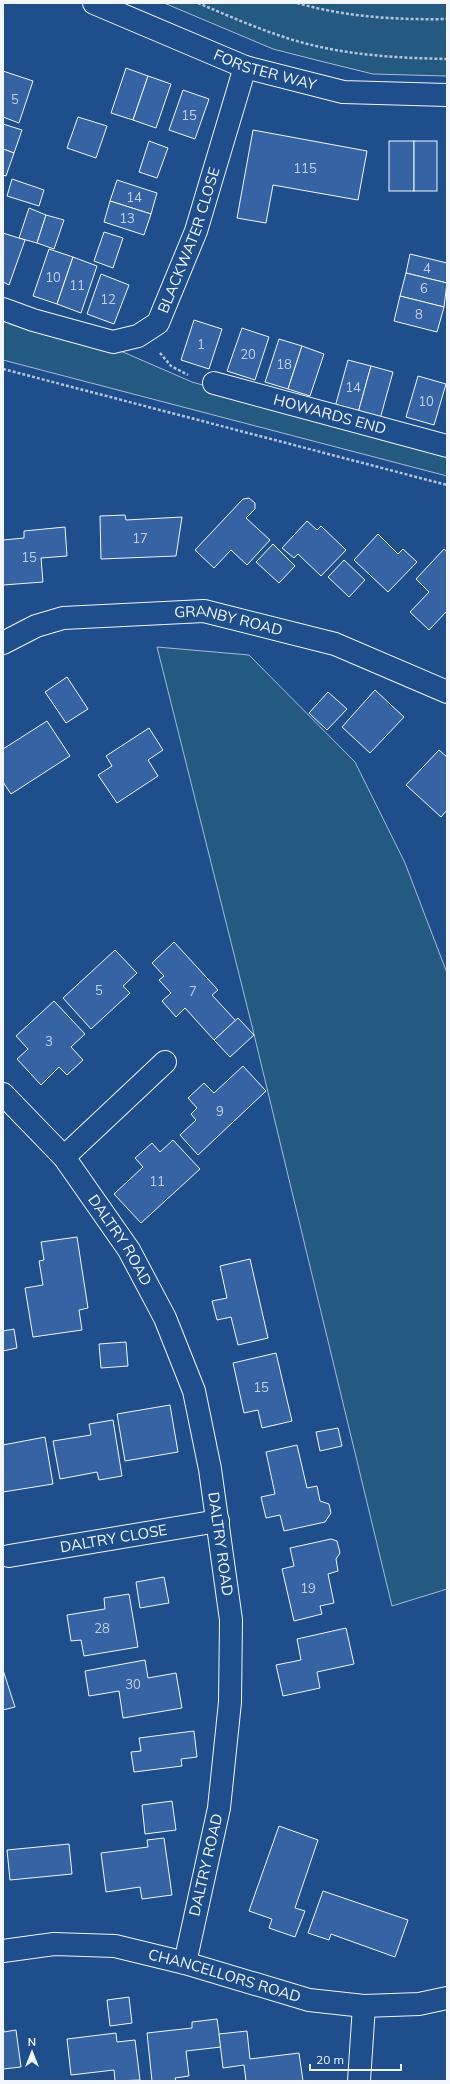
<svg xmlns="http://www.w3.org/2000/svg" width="450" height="2084" font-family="Mulish,sans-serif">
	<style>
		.green { fill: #245a82; stroke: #a8bbd7 }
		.building { fill: #3563a3; stroke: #f2f6ff }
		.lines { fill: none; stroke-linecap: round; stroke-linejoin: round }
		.street-casing { stroke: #f2f6ff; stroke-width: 24 }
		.path { stroke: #b3c4dc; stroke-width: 2.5; stroke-dasharray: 3 2; stroke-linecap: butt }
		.street { stroke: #1f4e8c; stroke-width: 22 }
		.labels { text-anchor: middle; stroke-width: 3; stroke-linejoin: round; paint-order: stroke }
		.number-label { font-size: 13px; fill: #c3d1e8 }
		.street-label { font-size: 15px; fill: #f2f6ff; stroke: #1f4e8c }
	</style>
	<rect width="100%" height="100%" fill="#1f4e8c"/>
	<g class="green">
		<polygon points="164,3 447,3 447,76 373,74 320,61 273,49"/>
		<polygon points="3,317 123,352 192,382 447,455 447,476 3,360"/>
		<polygon points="157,647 249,655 355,762 405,863 447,973 447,1589 392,1606 251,1022"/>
	</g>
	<g class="building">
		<polygon points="126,68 148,76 133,120 111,113"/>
		<polygon points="3,71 33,81 19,123 3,117"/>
		<polygon points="148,76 171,84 156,128 133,120"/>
		<polygon points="183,90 209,99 195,139 169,130"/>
		<polygon points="78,117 107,126 96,158 67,148"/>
		<polygon points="3,124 22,130 14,153 3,149"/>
		<polygon points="253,130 367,151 358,200 273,185 266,223 237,218"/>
		<polygon points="149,141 168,148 157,178 139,172"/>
		<rect x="389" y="141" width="25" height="50"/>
		<rect x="414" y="141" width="23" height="50"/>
		<polygon points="3,149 14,153 6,176 3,175"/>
		<polygon points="12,179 44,190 39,206 7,196"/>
		<polygon points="117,180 157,193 151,214 110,201"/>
		<polygon points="110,201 151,214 144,235 104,222"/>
		<polygon points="29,208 46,215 37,243 19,238"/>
		<polygon points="46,215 64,220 54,249 37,243"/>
		<polygon points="104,232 123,238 113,268 94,261"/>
		<polygon points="3,233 25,240 9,285 3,282"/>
		<polygon points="49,249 73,257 57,304 33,296"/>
		<polygon points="410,254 447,263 447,283 406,273"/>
		<polygon points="73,257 97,266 81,313 57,304"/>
		<polygon points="406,273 447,283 444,307 400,296"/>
		<polygon points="101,274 129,285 114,324 87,314"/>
		<polygon points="400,296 444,307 437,332 394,321"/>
		<polygon points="194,320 222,329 209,369 181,360"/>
		<polygon points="242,328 269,337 255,380 227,371"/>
		<polygon points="279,339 302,346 288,389 265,382"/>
		<polygon points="302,346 324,354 310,396 288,389"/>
		<polygon points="348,360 371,366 358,413 335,407"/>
		<polygon points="371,366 393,372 380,419 358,413"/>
		<polygon points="418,376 446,384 434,425 406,417"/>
		<polygon points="249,498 255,503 255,509 246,518 270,540 247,565 231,550 214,568 195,550 243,499"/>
		<polygon points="125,515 126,520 182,517 176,556 101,559 100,516"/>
		<polygon points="307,521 317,530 321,526 346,550 321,576 298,554 294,558 282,548"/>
		<polygon points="65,527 67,556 41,558 43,582 3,585 3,540 24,538 24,531"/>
		<polygon points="378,534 398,554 403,549 417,562 388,592 354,560"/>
		<polygon points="273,544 295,566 279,583 256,562"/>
		<polygon points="444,549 447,552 447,611 429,630 410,612 429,592 416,579"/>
		<polygon points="344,560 365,580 349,597 328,577"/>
		<polygon points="67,677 88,709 66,723 45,692"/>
		<polygon points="375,690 404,717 370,753 342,727"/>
		<polygon points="328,692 347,709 327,730 309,713"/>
		<polygon points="47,721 70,756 11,794 3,782 3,749"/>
		<polygon points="149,728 163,750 148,760 158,776 117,803 98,775 112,766 106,756"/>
		<polygon points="439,750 447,757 447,810 441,817 406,785"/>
		<polygon points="174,942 218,990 212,995 236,1021 214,1040 185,1008 176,1017 162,1001 171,993 159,980 164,976 152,963"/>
		<polygon points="115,950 137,973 123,986 130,993 91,1029 63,998"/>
		<polygon points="54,1001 85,1034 71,1047 83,1060 67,1075 59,1067 41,1085 17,1059 28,1049 16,1036"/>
		<polygon points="238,1018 254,1035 230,1057 214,1040"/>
		<polygon points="243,1066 266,1091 198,1155 180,1135 196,1120 191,1114 197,1108 188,1098 204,1083 214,1093"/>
		<polygon points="173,1140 200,1169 141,1223 114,1194 143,1167 135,1158 152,1143 160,1152"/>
		<polygon points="77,1237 88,1308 79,1310 82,1330 33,1337 25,1288 43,1285 39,1261 44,1260 41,1242"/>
		<polygon points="250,1259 268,1338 238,1345 231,1317 217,1320 212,1301 227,1298 220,1266"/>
		<polygon points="14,1329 17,1348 3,1351 3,1331"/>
		<polygon points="126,1342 128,1366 101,1368 99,1344"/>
		<polygon points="276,1353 292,1421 262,1428 258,1410 244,1413 233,1363"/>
		<polygon points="170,1405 178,1452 125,1461 117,1414"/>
		<polygon points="113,1420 122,1476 99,1480 97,1472 60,1479 53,1441 91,1435 89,1424"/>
		<polygon points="338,1428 342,1446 320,1451 316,1432"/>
		<polygon points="45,1437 53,1484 3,1492 3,1445"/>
		<polygon points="297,1445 307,1488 317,1486 320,1501 329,1504 331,1513 325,1522 284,1531 280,1515 266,1518 261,1497 275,1494 266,1452"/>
		<polygon points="331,1539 337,1541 340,1553 336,1559 338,1571 328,1574 334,1603 320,1606 322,1614 294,1621 282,1569 294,1566 290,1548"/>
		<polygon points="164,1577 169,1603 140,1608 136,1582"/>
		<polygon points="129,1594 138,1647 84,1656 81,1640 71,1641 67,1615 105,1609 104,1598"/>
		<polygon points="346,1628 354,1664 317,1672 320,1688 283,1696 276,1665 301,1660 297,1639"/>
		<polygon points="145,1660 148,1678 176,1673 182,1708 123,1718 119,1691 89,1696 85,1671"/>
		<polygon points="3,1670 15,1707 3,1710"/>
		<polygon points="194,1731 197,1757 181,1759 182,1766 134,1772 131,1752 141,1751 139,1738"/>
		<polygon points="172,1801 176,1830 145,1834 142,1805"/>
		<polygon points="279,1826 318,1840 295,1908 305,1911 295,1937 269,1928 272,1919 249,1911"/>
		<polygon points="164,1838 172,1895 142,1899 140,1887 106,1892 101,1853 148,1847 147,1840"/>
		<polygon points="69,1844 72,1874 10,1880 7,1850"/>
		<polygon points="323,1891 408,1920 395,1957 331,1934 329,1940 308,1933"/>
		<polygon points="129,1997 132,2023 110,2026 107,2000"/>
		<polygon points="217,2019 221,2047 186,2051 189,2076 175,2078 176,2081 152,2081 147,2033 192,2028 192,2022"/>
		<polygon points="3,2024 4,2032 16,2030 21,2067 3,2069"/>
		<polygon points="247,2031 250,2059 299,2053 303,2081 246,2081 244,2065 223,2068 219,2034"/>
		<polygon points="116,2033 117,2042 135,2040 140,2080 115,2081 114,2070 71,2075 67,2039"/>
	</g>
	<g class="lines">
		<defs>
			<g id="street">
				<path id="s1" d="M94 3 245 67 343 92 447 95"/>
				<path id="s2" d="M3 309 33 320 113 342 138 336 158 323 196 231 245 67"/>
				<path id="s3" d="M214 383 447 446"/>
				<path id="s4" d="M3 643 36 626 63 618 204 611 335 644 447 692"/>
				<path id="s5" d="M3 1094 64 1157 129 1250 165 1318 194 1391 210 1469 231 1620 230 1702 219 1808 185 1963"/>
				<polyline points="64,1157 165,1062"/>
				<path id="s6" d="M9 1556 218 1521"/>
				<path id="s7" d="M3 1951 54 1944 115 1946 185 1963 309 2000 364 2006 419 2004 447 1998"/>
				<polyline points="359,2081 364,2006"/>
			</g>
		</defs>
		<use href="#street" class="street-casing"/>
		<g class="path">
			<path d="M198 3C236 19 276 37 316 46 359 56 403 58 447 59"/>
			<path d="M297 3C346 17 396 20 447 19"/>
			<polyline points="160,353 171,366 188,375"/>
			<polyline points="3,369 447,485"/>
		</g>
		<use href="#street" class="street"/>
	</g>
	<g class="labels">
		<g class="number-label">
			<text x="15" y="104">5</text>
			<text x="189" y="120">15</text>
			<text x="305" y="173">115</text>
			<text x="134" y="202">14</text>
			<text x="127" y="223">13</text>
			<text x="427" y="273">4</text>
			<text x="53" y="282">10</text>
			<text x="77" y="290">11</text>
			<text x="424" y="293">6</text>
			<text x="108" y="304">12</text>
			<text x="419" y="319">8</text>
			<text x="201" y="349">1</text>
			<text x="248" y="359">20</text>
			<text x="284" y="369">18</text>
			<text x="353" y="392">14</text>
			<text x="426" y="406">10</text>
			<text x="140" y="543">17</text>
			<text x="29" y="562">15</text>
			<text x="99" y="995">5</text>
			<text x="193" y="996">7</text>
			<text x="49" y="1046">3</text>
			<text x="220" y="1116">9</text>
			<text x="157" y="1186">11</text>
			<text x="261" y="1392">15</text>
			<text x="308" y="1593">19</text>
			<text x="102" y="1633">28</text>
			<text x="133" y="1689">30</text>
		</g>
		<g class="street-label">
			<text dy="5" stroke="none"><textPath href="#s1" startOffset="184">FORSTER WAY</textPath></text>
			<text dy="5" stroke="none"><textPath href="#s2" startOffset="253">BLACKWATER CLOSE</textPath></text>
			<text dy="5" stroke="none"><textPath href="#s3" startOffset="120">HOWARDS END</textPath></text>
			<text dy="5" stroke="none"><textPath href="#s4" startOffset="232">GRANBY ROAD</textPath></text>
			<text dy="5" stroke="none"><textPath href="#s5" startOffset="188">DALTRY ROAD</textPath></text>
			<text dy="5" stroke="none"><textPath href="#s6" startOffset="106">DALTRY CLOSE</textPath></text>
			<text dy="5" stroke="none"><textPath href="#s5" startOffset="512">DALTRY ROAD</textPath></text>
			<text transform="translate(206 1865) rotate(-77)" y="5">DALTRY ROAD</text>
			<text dy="5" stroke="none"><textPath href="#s7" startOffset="226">CHANCELLORS ROAD</textPath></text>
		</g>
	</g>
	<rect width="450" height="2084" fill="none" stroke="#f2f6ff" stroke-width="8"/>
	<g transform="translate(32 2052)" stroke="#1f4e8c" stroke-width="3" paint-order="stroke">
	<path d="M0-3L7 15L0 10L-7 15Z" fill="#f2f6ff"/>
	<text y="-6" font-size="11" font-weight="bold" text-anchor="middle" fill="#f2f6ff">N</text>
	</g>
	<path d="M310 2064v6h91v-6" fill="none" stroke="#f2f6ff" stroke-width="2"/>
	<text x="316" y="2064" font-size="12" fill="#f2f6ff" stroke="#1f4e8c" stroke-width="3" paint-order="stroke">20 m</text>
</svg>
